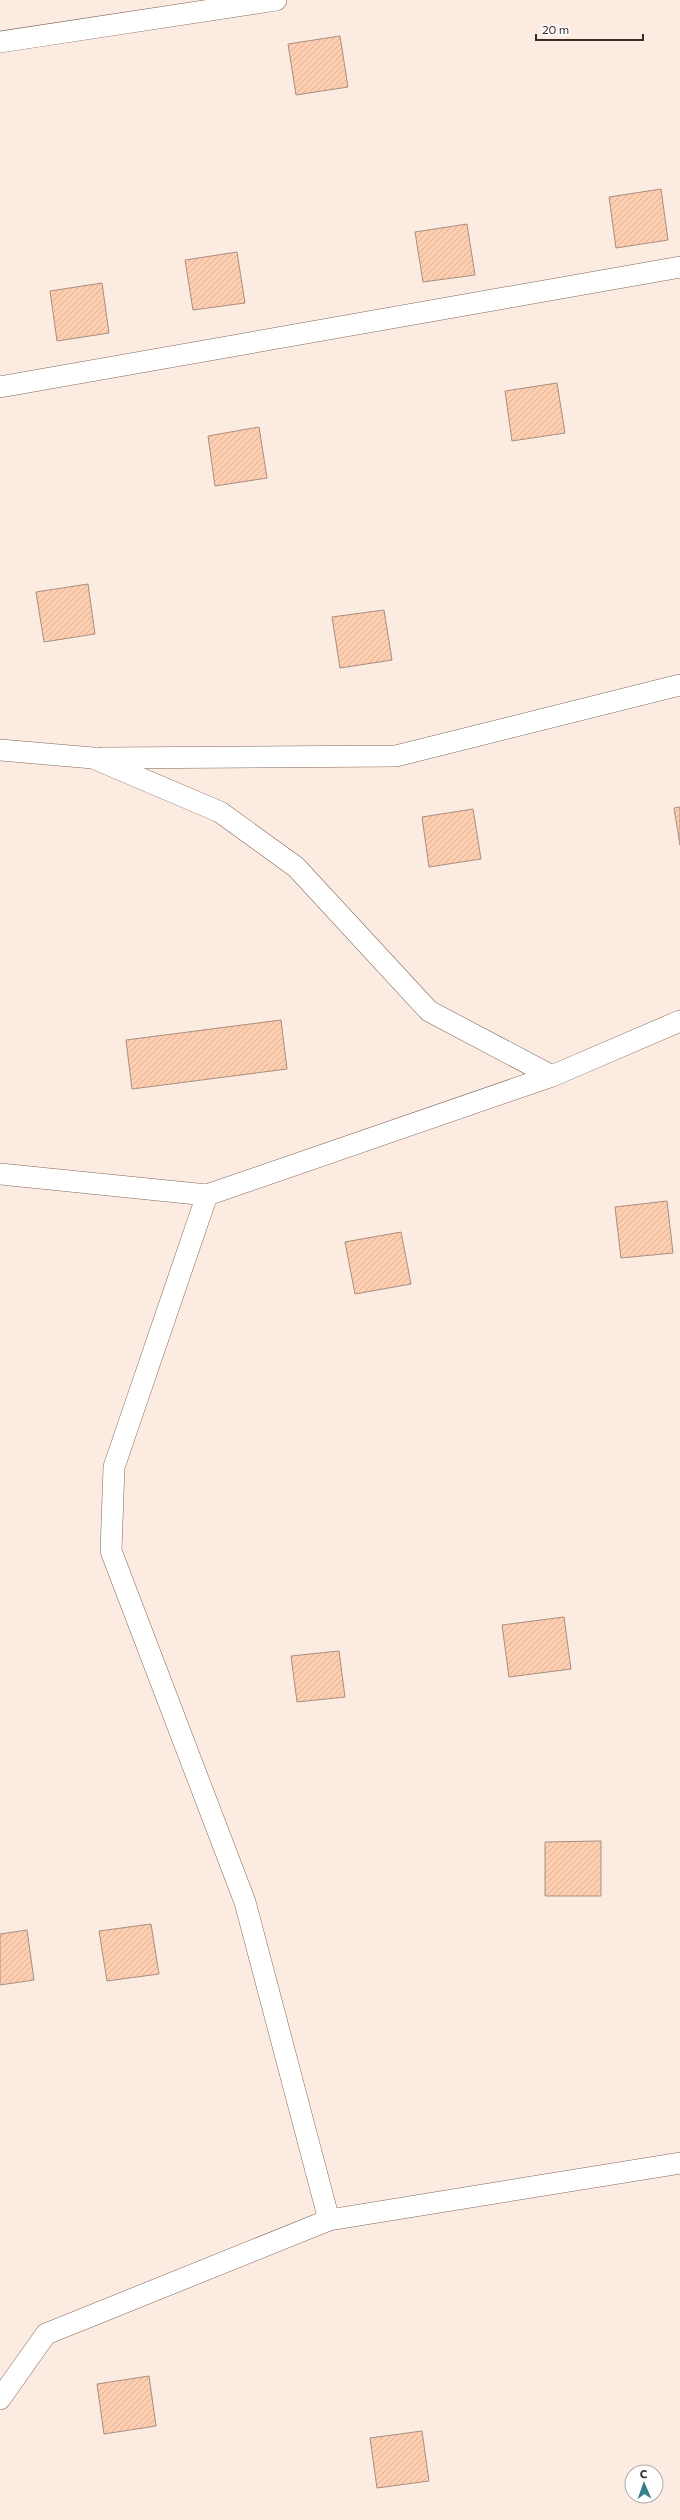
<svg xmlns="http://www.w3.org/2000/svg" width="680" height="2520" font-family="Commissioner,sans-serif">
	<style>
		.building { fill: url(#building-hatch); stroke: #a98f80 }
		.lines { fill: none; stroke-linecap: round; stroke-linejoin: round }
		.service-casing { stroke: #80685a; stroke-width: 22 }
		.service { stroke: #fff; stroke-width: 21 }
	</style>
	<defs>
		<pattern id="building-hatch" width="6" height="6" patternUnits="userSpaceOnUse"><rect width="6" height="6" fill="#feceb0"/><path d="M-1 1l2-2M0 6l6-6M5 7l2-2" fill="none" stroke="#dab197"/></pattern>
	</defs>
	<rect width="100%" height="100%" fill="#fcebe1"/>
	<g class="building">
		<polygon points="340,36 348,87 296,95 288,44"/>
		<polygon points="661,189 668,240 616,248 609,197"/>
		<polygon points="467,224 475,275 423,282 415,232"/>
		<polygon points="237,252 245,303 193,310 185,260"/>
		<polygon points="102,283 109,333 57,341 50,291"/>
		<polygon points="557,383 565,433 512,441 505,391"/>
		<polygon points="259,427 267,478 215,486 208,436"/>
		<polygon points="88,584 95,634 44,642 36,592"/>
		<polygon points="384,610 392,660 340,668 332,617"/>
		<polygon points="680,807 680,845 674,808"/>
		<polygon points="473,809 481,859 429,867 422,817"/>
		<polygon points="281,1020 287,1069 132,1089 126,1040"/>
		<polygon points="667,1201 673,1253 621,1258 615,1207"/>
		<polygon points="401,1232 411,1284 355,1294 345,1242"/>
		<polygon points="564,1617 571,1669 509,1677 502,1625"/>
		<polygon points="339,1651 345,1697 297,1702 291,1656"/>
		<polygon points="601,1841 601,1896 545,1896 545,1842"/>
		<polygon points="151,1924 159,1974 107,1981 99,1931"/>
		<polygon points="27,1930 34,1980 0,1985 0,1934"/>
		<polygon points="149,2376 156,2426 104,2434 97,2384"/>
		<polygon points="422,2431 429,2481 377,2488 370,2438"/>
	</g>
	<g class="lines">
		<defs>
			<g id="service">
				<polyline points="0,42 276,0"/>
				<polyline points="0,387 680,267"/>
				<polyline points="0,750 93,758 220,812 296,867 429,1011 552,1076 680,1021"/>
				<polyline points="102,758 396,756 680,685"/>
				<polyline points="0,1174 207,1195 552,1076"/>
				<polyline points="329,2220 680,2163"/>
				<polyline points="0,2399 46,2334 329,2220 245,1902 111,1551 114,1467 207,1195"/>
			</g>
		</defs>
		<use href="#service" class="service-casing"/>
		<use href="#service" class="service"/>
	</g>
	<g transform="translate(644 2484) rotate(358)"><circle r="19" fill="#ffffff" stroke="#afaba9"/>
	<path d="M0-3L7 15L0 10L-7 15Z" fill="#387e89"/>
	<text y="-6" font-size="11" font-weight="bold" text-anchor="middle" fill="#372d27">С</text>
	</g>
	<path d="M536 34v6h107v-6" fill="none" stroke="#372d27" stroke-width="2"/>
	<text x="542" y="34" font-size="12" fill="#372d27" stroke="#ffffff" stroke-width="3" paint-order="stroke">20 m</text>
</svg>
